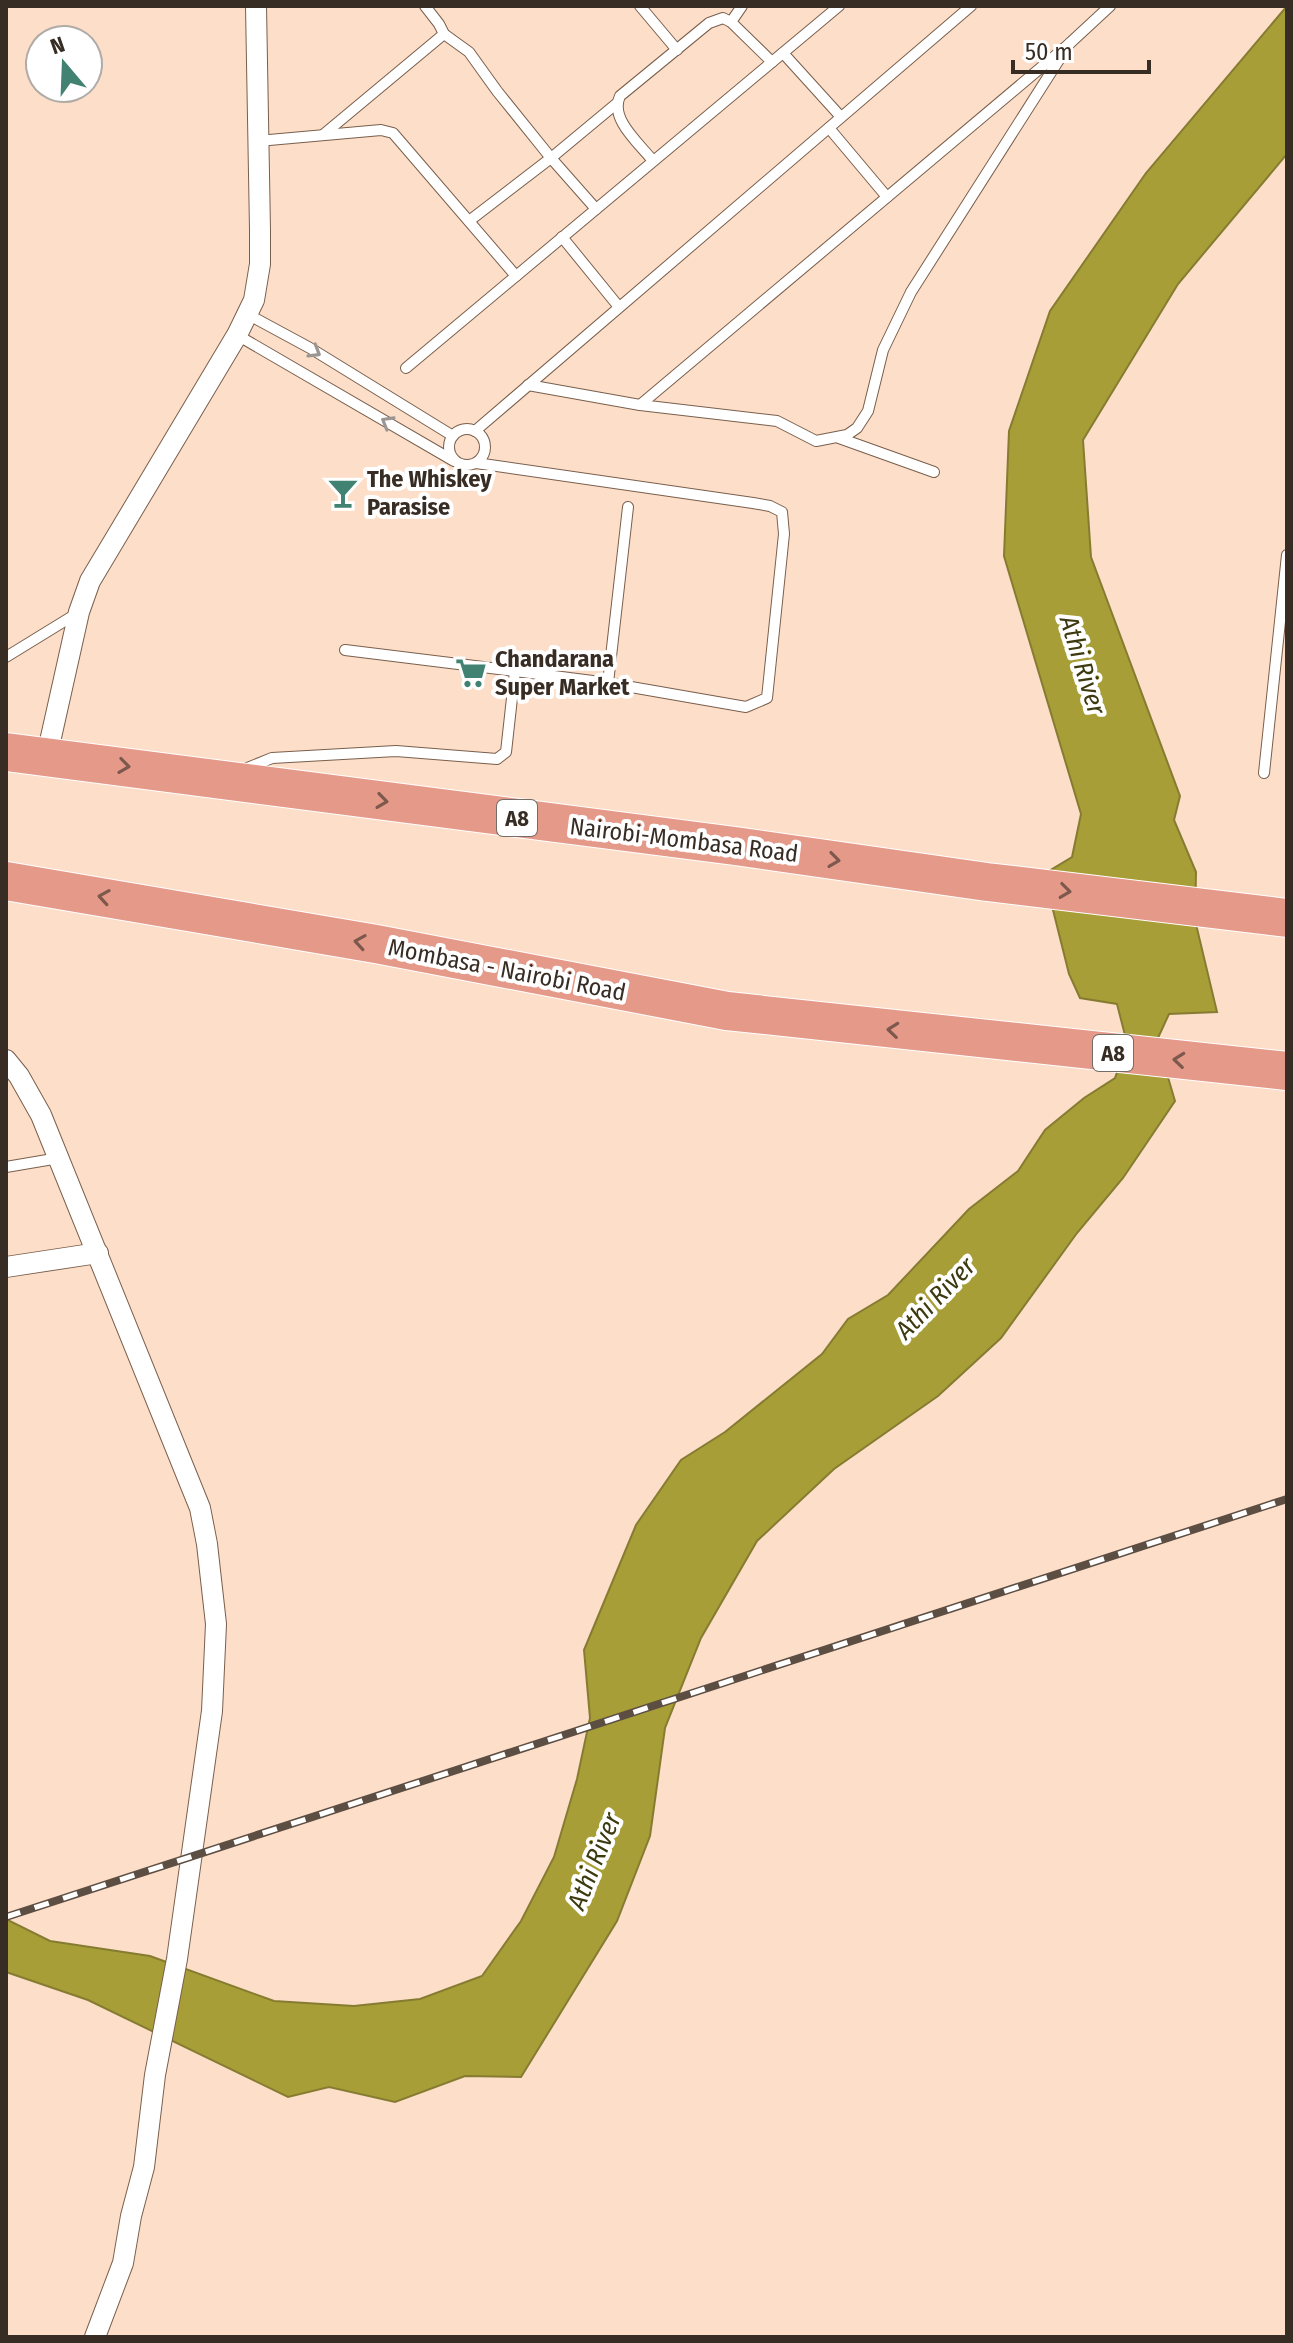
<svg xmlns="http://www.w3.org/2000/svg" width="1293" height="2343" font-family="'Fira Sans Condensed',sans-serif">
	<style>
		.water { fill: #a79e37; stroke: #867c31; stroke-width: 2 }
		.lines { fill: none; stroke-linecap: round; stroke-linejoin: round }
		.lane-casing { stroke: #795f4c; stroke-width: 12 }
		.street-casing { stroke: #795f4c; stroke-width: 22 }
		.highway-casing { stroke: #fff; stroke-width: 40 }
		.lane { stroke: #fff; stroke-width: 10 }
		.street { stroke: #fff; stroke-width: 20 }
		.highway { stroke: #e59989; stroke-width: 38 }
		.rail-casing { stroke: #5c4e43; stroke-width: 8 }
		.rail { stroke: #fff; stroke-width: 5; stroke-dasharray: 15; stroke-linecap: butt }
		.oneway { stroke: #9c9692 }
		.oneway2 { stroke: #7d584c }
		.labels { text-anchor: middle; stroke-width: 8; stroke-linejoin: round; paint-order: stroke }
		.shield { fill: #fff; stroke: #746c66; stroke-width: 2 }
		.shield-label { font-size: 22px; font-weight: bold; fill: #382d24 }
		.poi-label { font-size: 24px; font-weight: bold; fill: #382d24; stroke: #fff; text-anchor: start }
		.street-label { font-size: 24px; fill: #382d24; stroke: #fff }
		.water-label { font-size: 26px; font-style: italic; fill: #3e3a0f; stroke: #fff }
	</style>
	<rect width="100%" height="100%" fill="#fddec9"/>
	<polygon class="water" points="1287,6 1287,154 1178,284 1083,440 1091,557 1180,796 1174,820 1196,872 1195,920 1217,1012 1169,1014 1157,1040 1175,1101 1123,1178 1077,1233 1001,1338 938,1396 834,1469 757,1541 701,1638 665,1728 650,1836 617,1921 521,2077 465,2076 395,2102 329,2087 288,2097 88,2000 6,1972 6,1919 50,1941 150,1956 274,2001 354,2006 420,1999 482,1976 521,1921 554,1857 577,1779 590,1718 584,1650 636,1525 681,1460 725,1432 822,1354 848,1319 888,1295 969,1209 1018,1171 1045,1130 1084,1098 1115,1078 1127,1043 1117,1004 1080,998 1069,974 1044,874 1072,857 1081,814 1004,556 1009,431 1050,311 1146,173"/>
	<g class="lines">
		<defs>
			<g id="lane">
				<polyline points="640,6 677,50"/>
				<polyline points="731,22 742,6"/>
				<polyline points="444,34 469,52 497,91 551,158 616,104"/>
				<polyline points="783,53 841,117"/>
				<polyline points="829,128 887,197"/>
				<polyline points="324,134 444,34 439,24 425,6"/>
				<polyline points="258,141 381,130 393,133 516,276"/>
				<path d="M653 161C640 144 609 119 620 96L709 23 723 18 731 22 772 62"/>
				<polyline points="469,221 551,158 596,209"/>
				<polyline points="562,237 619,307"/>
				<polyline points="247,314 310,348 453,436"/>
				<polyline points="237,335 454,461"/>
				<polyline points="406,368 839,6"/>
				<polyline points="528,385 640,405 777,421 816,441 847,435 857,428 868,411 883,350 911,292 1069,44"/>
				<polyline points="640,405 1069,44 1110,6"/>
				<circle cx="467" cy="447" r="18"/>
				<polyline points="475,431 971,6"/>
				<polyline points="839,438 934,472"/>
				<polyline points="476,463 753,503 770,506 782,512 784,534 767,698 746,707 608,683 515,671"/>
				<polyline points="6,657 76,614"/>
				<polyline points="608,683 628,507"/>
				<polyline points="245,769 272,758 396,751 497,759 506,752 515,671 345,650"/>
				<polyline points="1264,773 1287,555"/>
				<polyline points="6,1167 59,1158"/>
			</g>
			<g id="street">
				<polyline points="47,755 79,612 90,581 237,335 254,300 260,264 260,230 256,6"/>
				<polyline points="6,1060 19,1076 41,1115 200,1508 207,1544 216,1624 212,1711 177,1959 155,2075 144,2167 131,2216 123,2263 95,2337"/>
				<polyline points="6,1267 98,1253"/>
			</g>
			<g id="highway">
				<polyline points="6,752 735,846 987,882 1287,918"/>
				<polyline points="6,881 376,944 727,1011 1287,1071"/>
			</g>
		</defs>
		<use href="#lane" class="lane-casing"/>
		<use href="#street" class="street-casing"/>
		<use href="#highway" class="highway-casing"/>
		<use href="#lane" class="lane"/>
		<use href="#street" class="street"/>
		<use href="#highway" class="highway"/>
		<defs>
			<polyline id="rail" points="6,1917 1287,1499"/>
		</defs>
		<use href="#rail" class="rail-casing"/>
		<use href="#rail" class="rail"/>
	</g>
	<defs><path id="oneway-chevron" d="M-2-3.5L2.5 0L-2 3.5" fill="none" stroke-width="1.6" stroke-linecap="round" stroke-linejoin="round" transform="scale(2)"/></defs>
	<g class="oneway">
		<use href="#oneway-chevron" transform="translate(315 352) rotate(31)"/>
		<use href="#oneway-chevron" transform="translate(387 422) rotate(-150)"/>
	</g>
	<g class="oneway2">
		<use href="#oneway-chevron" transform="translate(124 766) rotate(8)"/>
		<use href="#oneway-chevron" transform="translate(382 801) rotate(8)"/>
		<use href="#oneway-chevron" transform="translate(834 860) rotate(8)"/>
		<use href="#oneway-chevron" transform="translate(1065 891) rotate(7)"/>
		<use href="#oneway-chevron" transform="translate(104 897) rotate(-171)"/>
		<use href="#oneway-chevron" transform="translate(360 942) rotate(-171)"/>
		<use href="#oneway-chevron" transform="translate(893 1030) rotate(-174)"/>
		<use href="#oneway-chevron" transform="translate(1179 1060) rotate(-174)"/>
	</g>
	<defs>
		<symbol id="bar-bare" viewBox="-9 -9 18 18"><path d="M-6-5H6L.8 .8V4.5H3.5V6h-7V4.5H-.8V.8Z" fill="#418272" stroke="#fff" stroke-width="2.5" paint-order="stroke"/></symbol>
		<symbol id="supermarket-bare" viewBox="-9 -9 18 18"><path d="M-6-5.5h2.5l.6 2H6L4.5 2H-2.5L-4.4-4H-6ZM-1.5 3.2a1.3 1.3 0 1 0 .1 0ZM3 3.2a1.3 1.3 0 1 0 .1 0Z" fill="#418272" stroke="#fff" stroke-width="2.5" paint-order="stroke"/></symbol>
	</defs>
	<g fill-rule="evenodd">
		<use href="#bar-bare" x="321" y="471" width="44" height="44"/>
		<use href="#supermarket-bare" x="449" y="651" width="44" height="44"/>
	</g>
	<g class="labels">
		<g class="shield">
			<rect x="497" y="800" width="40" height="36" rx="6"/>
			<rect x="1093" y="1035" width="40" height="36" rx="6"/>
		</g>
		<g class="shield-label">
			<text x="517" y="826">A8</text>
			<text x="1113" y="1061">A8</text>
		</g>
		<g class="poi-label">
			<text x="367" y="487">The Whiskey<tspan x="367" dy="28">Parasise</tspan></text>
			<text x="495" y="667">Chandarana<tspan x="495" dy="28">Super Market</tspan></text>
		</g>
		<g class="street-label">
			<text transform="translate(684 840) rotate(7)" y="8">Nairobi-Mombasa Road</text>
			<text transform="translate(507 970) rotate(11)" y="8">Mombasa - Nairobi Road</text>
		</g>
		<g class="water-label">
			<text transform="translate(1083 665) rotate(73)" y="9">Athi River</text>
			<text transform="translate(935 1298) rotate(-46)" y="9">Athi River</text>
			<text transform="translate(594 1861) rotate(-68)" y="9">Athi River</text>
		</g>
	</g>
	<rect width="1293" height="2343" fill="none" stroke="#382d24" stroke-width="16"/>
	<g transform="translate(64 64) rotate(341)"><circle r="38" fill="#ffffff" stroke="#afaba7" stroke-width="2"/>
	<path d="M0-6L14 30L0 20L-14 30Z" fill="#418272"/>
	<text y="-12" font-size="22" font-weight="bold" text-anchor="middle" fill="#382d24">N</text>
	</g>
	<path d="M1013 60v12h136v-12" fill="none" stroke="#382d24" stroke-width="4"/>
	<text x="1025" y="60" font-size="24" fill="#382d24" stroke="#ffffff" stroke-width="6" paint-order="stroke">50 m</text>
</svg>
